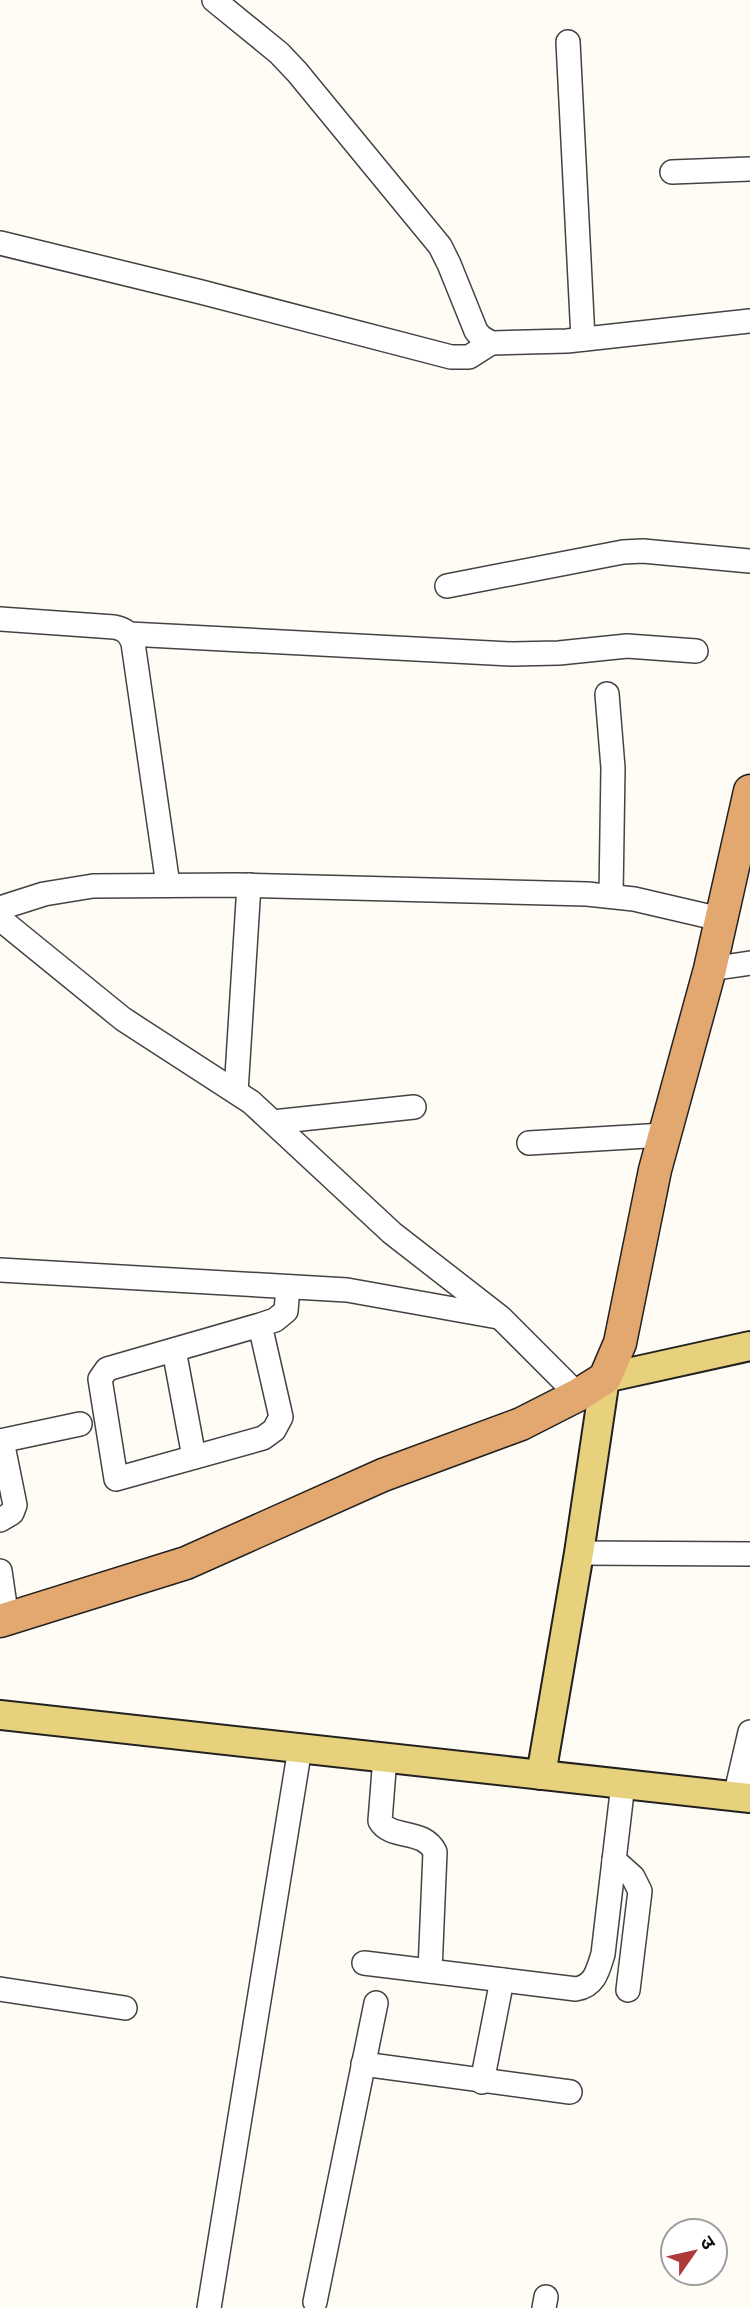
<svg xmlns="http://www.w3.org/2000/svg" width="750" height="2308" font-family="'Libre Baskerville','Noto Sans Devanagari',serif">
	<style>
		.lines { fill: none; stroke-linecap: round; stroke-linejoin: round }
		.minor-casing { stroke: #434343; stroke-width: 26 }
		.major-casing { stroke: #212121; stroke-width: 32 }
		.highway-casing { stroke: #212121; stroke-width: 35 }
		.minor { stroke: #fff; stroke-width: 23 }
		.major { stroke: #e7d17c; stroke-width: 28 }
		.highway { stroke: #e2a86f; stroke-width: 32 }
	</style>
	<rect width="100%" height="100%" fill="#fefcf5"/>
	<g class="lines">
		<defs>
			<g id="minor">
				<polyline points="214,0 279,53 297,72 440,246 449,264 476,331 481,337 491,343 567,341 750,321"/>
				<polyline points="568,42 583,339"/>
				<polyline points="672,172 750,169"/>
				<polyline points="0,243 201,292 451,357 469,357 491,343"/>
				<polyline points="447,586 623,552 643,551 750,561"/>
				<path d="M0 619 114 627C125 629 129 633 133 643L168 885"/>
				<polyline points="129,634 512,654 559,653 627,646 696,651"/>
				<polyline points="607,694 613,768 611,896"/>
				<polyline points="0,908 44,894 93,886 239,885 587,894 634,899 720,919"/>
				<polyline points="0,919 123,1019 251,1102 392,1233 500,1317 578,1395"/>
				<polyline points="710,969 750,963"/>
				<polyline points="236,1092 249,885"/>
				<polyline points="273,1122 414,1107"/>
				<polyline points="529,1143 664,1135"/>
				<polyline points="0,1270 347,1290 498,1317"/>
				<polyline points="260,1325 281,1417 274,1430 263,1438 116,1479 100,1379 107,1369 260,1325 275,1320 286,1311 288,1287"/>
				<polyline points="174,1350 194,1457"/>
				<polyline points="0,1441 80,1424"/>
				<polyline points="0,1520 12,1513 15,1505 2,1441"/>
				<polyline points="579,1553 750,1554"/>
				<polyline points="0,1571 7,1619"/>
				<path d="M385 1757 380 1821C391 1840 424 1828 435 1852L430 1971"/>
				<polyline points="735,1797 750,1732"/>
				<polyline points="614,1860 633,1877 640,1891 628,1990"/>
				<path d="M364 1963 576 1989C595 1986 598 1970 603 1954L623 1784"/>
				<polyline points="0,1989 125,2008"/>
				<polyline points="363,2064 570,2092"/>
				<polyline points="482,2082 502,1980"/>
				<polyline points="315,2302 376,2003"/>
				<polyline points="209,2308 300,1748"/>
				<polyline points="544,2308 546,2297"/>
			</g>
			<g id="major">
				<polyline points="0,1715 750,1798"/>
				<polyline points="541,1775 579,1553 605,1378 750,1346"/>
			</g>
			<polyline id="highway" points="0,1621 186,1563 383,1475 521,1424 578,1395 605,1378 620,1343 655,1170 710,969 750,791"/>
		</defs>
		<use href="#minor" class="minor-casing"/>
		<use href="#major" class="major-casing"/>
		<use href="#highway" class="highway-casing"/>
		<use href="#minor" class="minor"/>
		<use href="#major" class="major"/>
		<use href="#highway" class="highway"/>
	</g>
	<g transform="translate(694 2252) rotate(56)"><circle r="33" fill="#ffffff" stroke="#9f9f9f" stroke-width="2"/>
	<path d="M0-5L12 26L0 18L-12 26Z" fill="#b0393a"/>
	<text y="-10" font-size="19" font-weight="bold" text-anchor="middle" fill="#101010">उ</text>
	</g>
</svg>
